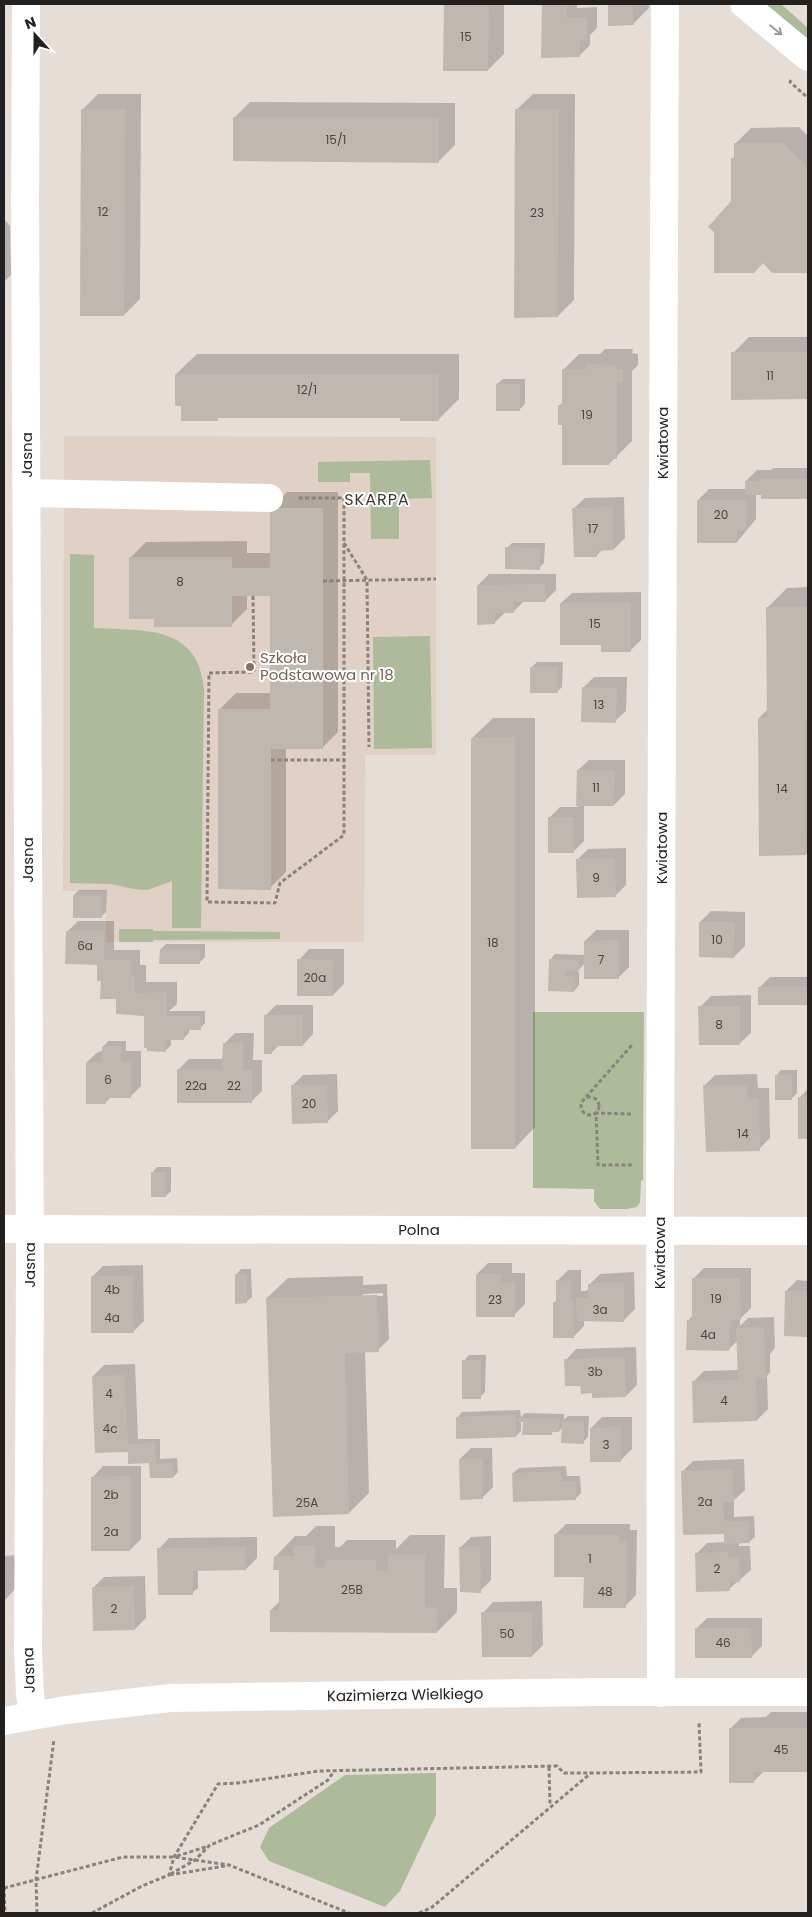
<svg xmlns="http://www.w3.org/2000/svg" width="812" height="1917" font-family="Poppins,sans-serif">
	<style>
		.built { fill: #e0d0c5 }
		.green { fill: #adbb9a }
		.shadow { fill: #0003; fill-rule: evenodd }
		.building { fill: #bfb8b1 }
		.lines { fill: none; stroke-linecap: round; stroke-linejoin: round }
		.path { stroke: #89837e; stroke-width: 3; stroke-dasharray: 4 2.5; stroke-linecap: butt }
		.minor { stroke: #fff; stroke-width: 28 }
		.major { stroke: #fff; stroke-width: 28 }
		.oneway { stroke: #9c9b99 }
		.education-dot { fill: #8d6e63; stroke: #fff; stroke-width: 2 }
		.labels { text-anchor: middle; stroke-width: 4; stroke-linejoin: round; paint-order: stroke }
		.number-label { font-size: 12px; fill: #4a4642 }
		.street-label { font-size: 15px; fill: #23201d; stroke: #fff }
		.education-label { font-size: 15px; fill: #785e54; stroke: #fff; text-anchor: start }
		.neighbourhood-label { font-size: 16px; letter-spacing: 1px; fill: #3e3733; stroke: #fff }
	</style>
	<rect width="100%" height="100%" fill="#e6ddd7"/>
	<polygon class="built" points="64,436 436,437 436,755 365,755 364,942 106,942 106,891 63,891"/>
	<g class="green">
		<polygon points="765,4 781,4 808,28 808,41"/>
		<polygon points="430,460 432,498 399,499 399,539 371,539 370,473 350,473 350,482 318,482 318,462"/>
		<path d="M70 554 94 555V628C144 631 198 624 204 689L201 928H172V881L147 890 133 889 111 884 70 883Z"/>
		<polygon points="430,636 432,748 374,749 373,637"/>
		<polygon points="119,929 153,929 153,931 280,932 280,939 153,940 153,942 119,942"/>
		<polygon points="533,1012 644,1012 643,1180 641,1181 640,1202 637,1207 627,1209 600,1209 594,1201 594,1189 533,1188"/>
		<polygon points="436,1773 436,1815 400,1891 385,1907 269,1861 260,1847 269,1828 345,1775"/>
	</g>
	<g class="shadow">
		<polygon points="445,4 504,4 504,54 488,70 444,70"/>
		<polygon points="543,4 577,4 577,8 597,7 597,28 590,35 590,45 579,56 542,56"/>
		<polygon points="609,4 649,4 649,8 633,24 609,24"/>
		<polygon points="98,94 141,94 140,299 124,315 82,110"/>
		<polygon points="533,94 575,94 574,300 558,316 516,110"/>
		<polygon points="250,102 455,103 455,145 439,161 234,118"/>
		<polygon points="799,127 808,136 808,271 773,272 734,200 732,159 735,156 735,144 751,128"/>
		<polygon points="4,219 10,226 11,275 4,282"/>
		<polygon points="749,337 808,337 808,398 732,398 733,353"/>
		<polygon points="605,349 633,349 632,353 638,354 638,365 632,371 632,441 609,464 563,424 559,406 563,402 563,370 579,354 600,354"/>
		<polygon points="197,354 459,354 459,399 438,420 402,416 220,416 217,420 182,404 176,374"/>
		<polygon points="503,379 525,379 525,404 520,409 497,384"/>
		<polygon points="773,468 808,468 808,497 756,494 756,519 737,542 698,500 709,489 746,489 746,481 757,470 771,470"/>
		<polygon points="287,492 338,492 338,732 322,748 286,748 286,872 270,888 220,709 236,693 271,693 271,595 247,595 247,609 231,625 155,618 130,558 146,542 247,541 247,553 271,553 271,509"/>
		<polygon points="624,497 625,538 614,549 603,549 597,555 574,508 585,498"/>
		<polygon points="512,543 545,543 544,563 539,568 507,548"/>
		<polygon points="489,574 556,574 556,590 545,601 524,601 513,612 506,612 494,623 478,585"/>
		<polygon points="808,587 808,852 806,854 759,718 768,709 767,608 787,588"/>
		<polygon points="641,592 641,640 630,651 603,644 561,603 572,593"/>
		<polygon points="537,662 563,662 562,687 557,692 532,667"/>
		<polygon points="594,677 627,677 626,711 615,721 583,688"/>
		<polygon points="493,718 535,718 535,1127 515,1148 472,738"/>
		<polygon points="589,760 625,760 625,794 614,805 584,805 584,841 573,852 549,818 560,807 578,807 578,770"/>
		<polygon points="626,848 626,885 615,896 577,860 588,849"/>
		<polygon points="79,890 107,890 106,912 101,917 74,895"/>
		<polygon points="711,911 745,912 745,946 734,957 700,922"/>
		<polygon points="78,921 114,921 114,950 140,950 140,965 146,965 146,982 177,982 177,1004 169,1011 205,1011 205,1023 200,1028 189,1028 189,1033 183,1039 171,1039 171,1045 166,1050 145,1016 117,998 102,980 98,963 67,932"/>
		<polygon points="596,930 629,930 629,967 618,978 585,963 577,972 579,972 579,985 574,991 550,960 555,954 585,955 585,941"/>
		<polygon points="166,944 205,944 205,957 199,963 161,949"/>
		<polygon points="309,949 344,949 344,984 333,995 299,960"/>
		<polygon points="770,977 808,977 808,1004 759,1004 759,988"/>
		<polygon points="751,995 751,1033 740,1043 700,1007 711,996"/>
		<polygon points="276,1005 313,1005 313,1034 303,1045 279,1045 271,1053 265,1016"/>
		<polygon points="235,1033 254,1033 253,1060 262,1060 262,1091 251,1102 178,1070 189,1059 224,1059 224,1044"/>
		<polygon points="108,1041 126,1041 126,1051 141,1051 141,1086 130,1097 111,1097 105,1103 87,1062 98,1052 103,1051 103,1047"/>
		<polygon points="781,1070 797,1070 797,1093 791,1099 776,1076"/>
		<polygon points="337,1074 338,1111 327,1122 292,1086 303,1075"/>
		<polygon points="757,1074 758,1088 769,1088 770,1138 759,1149 704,1086 715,1075"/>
		<polygon points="808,1089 808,1138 799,1138 799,1098"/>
		<polygon points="157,1167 171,1167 171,1191 166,1196 152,1173"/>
		<polygon points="488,1263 512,1263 512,1273 525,1273 525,1304 514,1315 477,1274"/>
		<polygon points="143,1265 144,1321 133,1332 92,1277 103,1266"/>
		<polygon points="704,1268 751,1268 751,1308 740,1319 740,1326 748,1318 774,1317 775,1348 770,1354 770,1372 767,1376 768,1409 757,1420 693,1382 704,1371 739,1370 738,1340 729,1349 688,1321 693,1315 693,1279"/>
		<polygon points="241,1269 251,1269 252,1297 246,1302 236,1275"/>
		<polygon points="568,1270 581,1270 581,1291 586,1291 589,1288 589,1285 600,1274 634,1272 635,1309 624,1320 584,1320 584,1326 573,1337 555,1302 558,1299 557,1281"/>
		<path d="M363 1276V1285L387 1284 389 1339 378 1350 365 1351 369 1493 349 1513 267 1298 288 1278ZM383 1293V1296H363V1294Z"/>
		<polygon points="797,1280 808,1281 808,1336 785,1335 786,1291"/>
		<polygon points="636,1347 637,1385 626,1396 593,1392 582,1384 566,1360 576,1349"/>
		<polygon points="469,1355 486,1355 485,1392 480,1397 464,1361"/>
		<polygon points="135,1364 138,1439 160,1439 160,1459 177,1458 178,1472 173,1477 129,1449 93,1376 104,1365"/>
		<polygon points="520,1410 521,1417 525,1413 564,1414 564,1420 568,1416 589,1416 588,1437 583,1442 563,1427 559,1431 554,1431 551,1434 521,1421 521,1431 516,1436 457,1418 462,1412"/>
		<polygon points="602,1417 632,1417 632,1449 621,1460 591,1428"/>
		<polygon points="471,1448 492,1448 493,1487 482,1498 460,1459"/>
		<polygon points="744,1459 745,1490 734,1500 734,1517 754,1516 755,1537 749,1542 739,1542 739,1546 750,1546 751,1570 729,1589 696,1554 707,1543 726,1542 725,1533 682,1472 693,1461"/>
		<polygon points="103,1466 141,1466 141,1539 130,1550 93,1477"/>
		<polygon points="566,1466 567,1476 580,1476 581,1493 576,1498 513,1473 519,1468"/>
		<polygon points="566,1524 630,1524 630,1530 637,1530 636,1595 625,1606 585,1576 555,1535"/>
		<polygon points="316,1526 335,1526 335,1547 340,1547 347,1540 396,1540 396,1549 410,1535 445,1535 444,1588 457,1588 457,1612 437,1632 271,1610 280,1601 280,1568 275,1557 295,1536 306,1536"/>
		<polygon points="491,1536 491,1580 480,1591 460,1548 471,1537"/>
		<polygon points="257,1537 257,1558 246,1569 198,1570 198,1588 192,1593 159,1549 169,1538"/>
		<polygon points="16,1555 18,1586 4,1601 4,1556"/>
		<polygon points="145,1576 146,1618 135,1629 93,1588 104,1577"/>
		<polygon points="542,1601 543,1645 532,1656 483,1613 493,1602"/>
		<polygon points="707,1618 762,1618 762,1646 751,1657 696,1629"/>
		<polygon points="771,1712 808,1712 808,1771 764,1771 753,1782 730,1729 741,1718 766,1717"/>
	</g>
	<g class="building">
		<polygon points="444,4 489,4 488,71 443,71"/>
		<polygon points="542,4 567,4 567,18 587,18 587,41 580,41 580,57 541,58"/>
		<polygon points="608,4 633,4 634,25 608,26"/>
		<polygon points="81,109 126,109 124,316 80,316"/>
		<polygon points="515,109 559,109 558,317 514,318"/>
		<polygon points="233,117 439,118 439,163 233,161"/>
		<polygon points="734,143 783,143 808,167 808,273 772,273 763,263 754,273 714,273 714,232 708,227 731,201 731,158 734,158"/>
		<polygon points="731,352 808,352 808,399 731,400"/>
		<polygon points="587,364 617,365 617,369 623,369 623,382 617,383 617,459 609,459 609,465 562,465 562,425 558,425 558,405 562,405 562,369 587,369"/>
		<polygon points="175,374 439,374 439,421 400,421 400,418 218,418 218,421 181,421 181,406 175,406"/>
		<rect x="496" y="384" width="24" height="27"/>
		<polygon points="761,479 808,479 808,499 761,499 761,495 745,495 745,481 760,481"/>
		<polygon points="697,500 746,500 746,531 737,531 737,543 697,543"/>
		<polygon points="613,507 614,550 597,551 597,557 574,557 572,508"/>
		<polygon points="270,508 323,508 323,749 271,749 271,890 218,889 218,709 270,709 270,596 232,596 232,627 154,627 154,619 129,619 129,557 232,557 232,568 270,568"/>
		<polygon points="505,547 540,548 540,570 505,569"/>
		<polygon points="545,584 546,602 514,602 514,613 495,613 495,624 477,625 477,585"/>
		<polygon points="560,603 631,603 631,652 601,652 601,645 560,645"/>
		<polygon points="766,607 808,607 808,722 805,722 806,855 759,856 758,718 767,717"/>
		<rect x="530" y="667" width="28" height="26"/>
		<polygon points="582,687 617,688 616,723 581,722"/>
		<polygon points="515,737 515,1149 471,1149 471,738"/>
		<polygon points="577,770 615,771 614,806 576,806"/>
		<rect x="548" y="817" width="26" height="36"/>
		<polygon points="615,858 616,897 577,898 576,859"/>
		<rect x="73" y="895" width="29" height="23"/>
		<polygon points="699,922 735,922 734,958 699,957"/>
		<polygon points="66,931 104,931 104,960 130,960 130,976 135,976 135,993 167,992 167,1016 201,1016 201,1030 184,1030 184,1040 166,1040 166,1052 147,1051 147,1048 144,1048 144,1016 116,1014 116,999 100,999 101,981 97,981 97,965 65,964"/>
		<polygon points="618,940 619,979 584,979 584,941"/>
		<polygon points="160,949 200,949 200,964 159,964"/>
		<polygon points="297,959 334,960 333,996 297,996"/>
		<polygon points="549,959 579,960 579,971 565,971 565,976 575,977 574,992 548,991"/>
		<rect x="758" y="987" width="50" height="18"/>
		<polygon points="698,1006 740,1006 740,1045 699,1045"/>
		<polygon points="264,1015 303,1015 303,1046 272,1046 272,1054 264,1054"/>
		<polygon points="223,1043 243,1043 243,1070 252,1070 252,1103 177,1103 177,1069 222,1070"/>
		<polygon points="102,1046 121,1046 121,1061 131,1061 131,1098 106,1098 106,1104 86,1104 86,1062 102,1062"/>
		<rect x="775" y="1075" width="17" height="25"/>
		<polygon points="291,1085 327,1085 328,1123 292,1124"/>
		<polygon points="703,1085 747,1085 748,1099 759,1098 760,1151 706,1152"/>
		<rect x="798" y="1097" width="10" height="42"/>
		<rect x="151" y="1172" width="15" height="25"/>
		<polygon points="235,1274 247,1274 247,1303 235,1304"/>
		<polygon points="476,1274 501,1274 501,1283 515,1283 515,1317 476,1317"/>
		<polygon points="91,1276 133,1276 134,1333 91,1333"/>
		<polygon points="692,1278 740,1278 741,1320 730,1320 729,1351 686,1350 687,1320 692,1320"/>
		<polygon points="556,1280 570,1281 571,1302 574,1302 574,1338 553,1338 553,1302 556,1302"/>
		<polygon points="624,1282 624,1322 577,1321 576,1298 588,1298 588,1284"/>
		<polygon points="785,1291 808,1291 808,1337 784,1336"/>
		<polygon points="377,1295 379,1352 345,1353 349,1514 273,1517 266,1298"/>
		<polygon points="764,1327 766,1379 756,1379 757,1421 693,1423 692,1381 738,1380 736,1328"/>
		<polygon points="625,1357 626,1397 592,1398 592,1393 581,1394 580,1386 565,1386 564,1359"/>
		<rect x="462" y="1360" width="19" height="39"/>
		<polygon points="125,1375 128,1444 155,1443 156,1464 173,1463 173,1478 150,1478 149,1463 128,1464 128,1452 95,1453 92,1376"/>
		<polygon points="499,1415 516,1415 516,1437 456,1439 456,1417"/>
		<polygon points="518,1418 560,1419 559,1432 552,1432 552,1435 522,1435 523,1422 518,1422"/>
		<polygon points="562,1421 584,1421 584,1444 561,1443"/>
		<polygon points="621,1427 621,1462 590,1462 590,1428"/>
		<polygon points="482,1458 483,1499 460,1500 459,1459"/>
		<polygon points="733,1469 734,1502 723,1502 724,1521 749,1521 750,1543 724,1544 724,1534 683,1535 681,1471"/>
		<polygon points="561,1471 562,1481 576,1481 576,1500 513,1502 512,1473"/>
		<polygon points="130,1476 130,1551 91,1551 91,1477"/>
		<polygon points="554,1534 619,1535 619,1541 626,1541 626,1608 583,1608 584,1577 554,1577"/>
		<polygon points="294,1546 315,1546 315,1567 325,1567 325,1560 376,1560 376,1569 388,1572 388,1555 425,1555 425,1607 438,1608 437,1633 270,1632 270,1610 279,1610 279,1570 273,1570 274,1556 294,1556"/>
		<polygon points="246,1547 246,1570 193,1571 193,1595 158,1595 157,1548"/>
		<polygon points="459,1547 480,1547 481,1593 460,1592"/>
		<polygon points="728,1552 728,1557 739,1557 740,1582 729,1583 730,1591 696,1592 695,1553"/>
		<polygon points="134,1586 135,1630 93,1631 92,1587"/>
		<polygon points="481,1612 532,1612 532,1657 482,1657"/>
		<polygon points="695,1628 751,1628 752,1658 695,1658"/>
		<polygon points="729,1728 808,1728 808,1772 754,1772 754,1783 729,1783"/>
	</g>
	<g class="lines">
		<g class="path">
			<polyline points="791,80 790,82 808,98"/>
			<polyline points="344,543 367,580 369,747"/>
			<polyline points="323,581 436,579"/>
			<polyline points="253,596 254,672 209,673 207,902 275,903 280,883 344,835 344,498 297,498"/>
			<polyline points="271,760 344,760"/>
			<circle cx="590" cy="1106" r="9"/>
			<polyline points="586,1097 632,1045"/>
			<polyline points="631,1114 596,1113 598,1165 632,1165"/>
			<polyline points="549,1767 550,1805"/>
			<polyline points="177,1856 209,1846"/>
			<polyline points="225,1866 169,1875 195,1860 210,1845 259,1825 328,1780 334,1771"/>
			<polyline points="4,1887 5,1913"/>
			<polyline points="4,1888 123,1857 174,1857 229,1865 349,1913"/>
			<polyline points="37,1913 36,1880 54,1739"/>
			<polyline points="92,1913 142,1886 169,1875 174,1857 218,1784 238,1783 319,1771 557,1766 564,1773 591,1773"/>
			<polyline points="419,1913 431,1908 591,1773 701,1772 699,1722"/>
		</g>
		<g class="minor">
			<polyline points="26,4 25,200 30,1271 28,1651 30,1695 33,1715"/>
			<polyline points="27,493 269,498"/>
			<polyline points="4,1229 808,1231"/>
			<polyline points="661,1693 660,1188 665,4"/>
			<polyline points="4,1721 66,1710 170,1698 602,1692 808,1692"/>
		</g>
		<polyline class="major" points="744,4 808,57"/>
	</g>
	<defs><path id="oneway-shaft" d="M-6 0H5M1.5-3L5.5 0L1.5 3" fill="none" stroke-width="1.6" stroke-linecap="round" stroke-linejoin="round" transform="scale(1.25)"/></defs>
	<use class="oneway" href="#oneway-shaft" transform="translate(776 30) rotate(39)"/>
	<circle class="education-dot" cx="250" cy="667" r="5"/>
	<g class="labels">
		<g class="number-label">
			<text x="466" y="41">15</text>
			<text x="336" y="144">15/1</text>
			<text x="103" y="216">12</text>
			<text x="537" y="217">23</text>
			<text x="770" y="380">11</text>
			<text x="307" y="394">12/1</text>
			<text x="587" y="419">19</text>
			<text x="721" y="519">20</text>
			<text x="593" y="533">17</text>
			<text x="180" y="586">8</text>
			<text x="595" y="628">15</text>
			<text x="599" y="709">13</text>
			<text x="596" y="792">11</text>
			<text x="782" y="793">14</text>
			<text x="596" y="882">9</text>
			<text x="717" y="944">10</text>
			<text x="493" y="947">18</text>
			<text x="85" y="950">6a</text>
			<text x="601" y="964">7</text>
			<text x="315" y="982">20a</text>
			<text x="719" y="1029">8</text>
			<text x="108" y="1084">6</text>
			<text x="196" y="1090">22a</text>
			<text x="234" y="1090">22</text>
			<text x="309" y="1108">20</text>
			<text x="743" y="1138">14</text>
			<text x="112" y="1294">4b</text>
			<text x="716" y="1303">19</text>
			<text x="495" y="1304">23</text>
			<text x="600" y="1314">3a</text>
			<text x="112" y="1322">4a</text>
			<text x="708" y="1339">4a</text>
			<text x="595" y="1376">3b</text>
			<text x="109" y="1398">4</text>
			<text x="724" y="1405">4</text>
			<text x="110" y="1433">4c</text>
			<text x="606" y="1449">3</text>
			<text x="111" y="1499">2b</text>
			<text x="705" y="1506">2a</text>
			<text x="307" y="1507">25A</text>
			<text x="111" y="1536">2a</text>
			<text x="590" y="1563">1</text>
			<text x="717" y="1573">2</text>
			<text x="352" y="1594">25B</text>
			<text x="605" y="1596">48</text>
			<text x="114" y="1613">2</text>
			<text x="507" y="1638">50</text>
			<text x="723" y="1647">46</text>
			<text x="781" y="1754">45</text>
		</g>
		<g class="street-label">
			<text transform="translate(663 443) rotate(-90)" y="5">Kwiatowa</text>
			<text transform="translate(27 455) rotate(-90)" y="5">Jasna</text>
			<text transform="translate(662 848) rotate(-90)" y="5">Kwiatowa</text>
			<text transform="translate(28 860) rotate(-90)" y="5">Jasna</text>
			<text x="419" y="1235">Polna</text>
			<text transform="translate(660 1253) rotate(-90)" y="5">Kwiatowa</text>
			<text transform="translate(30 1265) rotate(-90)" y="5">Jasna</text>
			<text transform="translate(29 1670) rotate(-92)" y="5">Jasna</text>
			<text transform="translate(405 1695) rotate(-1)" y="5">Kazimierza Wielkiego</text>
		</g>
		<g class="education-label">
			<text x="260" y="663">Szkoła<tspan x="260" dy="17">Podstawowa nr 18</tspan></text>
		</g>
		<g class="neighbourhood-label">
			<text x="377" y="505">SKARPA</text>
		</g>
	</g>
	<rect width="812" height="1917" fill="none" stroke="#23201d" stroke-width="10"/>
	<g transform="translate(35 35) rotate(339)" stroke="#ffffff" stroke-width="4" paint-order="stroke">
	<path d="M0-4L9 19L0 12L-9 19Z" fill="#23201d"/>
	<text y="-8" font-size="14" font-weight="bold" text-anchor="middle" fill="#23201d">N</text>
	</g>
</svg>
